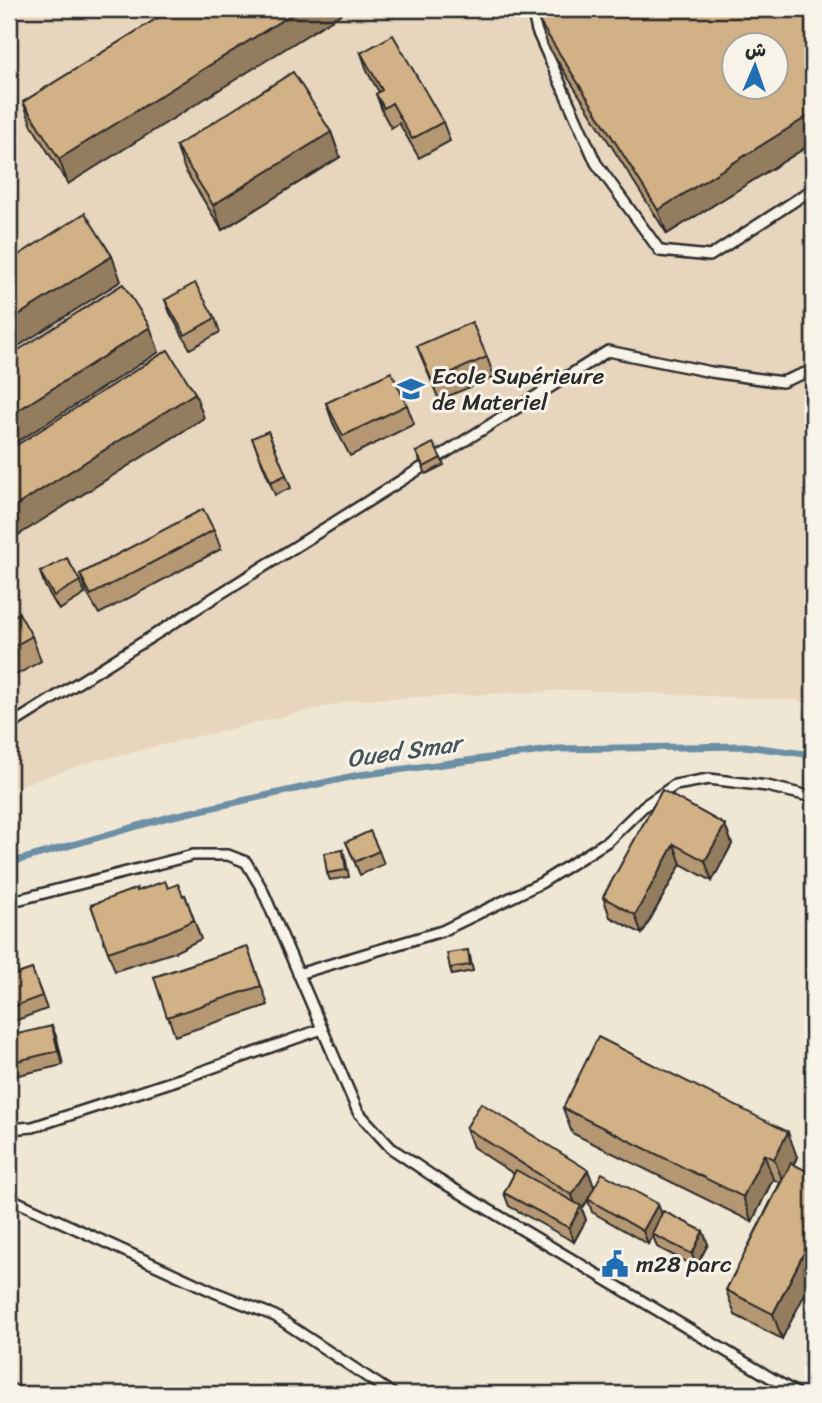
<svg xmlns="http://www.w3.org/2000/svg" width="822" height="1403" font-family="Sriracha,'Playpen Sans Arabic',sans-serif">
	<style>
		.built { fill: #e7d6bd; fill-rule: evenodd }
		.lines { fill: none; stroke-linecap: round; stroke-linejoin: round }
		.stream { stroke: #6c8fa5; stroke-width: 7 }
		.lane-casing { stroke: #2b2b2b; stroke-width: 14 }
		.lane { stroke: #f7f3e8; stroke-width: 9 }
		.wall { fill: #b59873; stroke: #2b2b2b; stroke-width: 2 }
		.shaded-wall { fill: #947c5e; stroke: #2b2b2b; stroke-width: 2 }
		.building { fill: #d3b186; stroke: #2b2b2b; stroke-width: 2; fill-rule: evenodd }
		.labels { text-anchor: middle; stroke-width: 6; stroke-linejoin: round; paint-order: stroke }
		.poi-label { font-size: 23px; fill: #2b2b2b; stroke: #f7f3e8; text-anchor: start }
		.water-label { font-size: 24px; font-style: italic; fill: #46545e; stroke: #f7f3e8 }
	</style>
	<rect width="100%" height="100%" fill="#f0e6d4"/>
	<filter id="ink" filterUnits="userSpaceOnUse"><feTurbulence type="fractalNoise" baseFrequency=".0143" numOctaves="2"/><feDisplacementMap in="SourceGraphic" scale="14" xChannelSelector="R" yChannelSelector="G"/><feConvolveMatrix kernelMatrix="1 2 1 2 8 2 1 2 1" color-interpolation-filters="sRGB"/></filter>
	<g filter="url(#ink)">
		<path class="built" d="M9 9H813V704L794 700 578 690 354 700 94 761 9 789ZM734 46H776V88H734Z"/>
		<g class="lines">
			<polyline class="stream" points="9,863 169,817 359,775 558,749 745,746 813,755"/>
			<defs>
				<g id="lane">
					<polyline points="532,9 537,31 596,163 660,251 710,256 813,189"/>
					<polyline points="9,726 608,351 711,372 782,382 813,370"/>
					<polyline points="9,902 193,855 228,855 246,862 262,889 358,1112 391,1148 437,1179 798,1394"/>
					<polyline points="298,974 442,931 541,883 608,841 644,806 675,785 709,779 767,786 813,797"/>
					<polyline points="9,1129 33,1127 186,1077 322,1029"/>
					<polyline points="9,1198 214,1292 275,1316 393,1394"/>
					<polyline points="9,1388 20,1394"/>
				</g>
			</defs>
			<use href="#lane" class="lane-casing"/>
			<use href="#lane" class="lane"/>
		</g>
		<g class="wall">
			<polygon points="172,9 68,184 32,126 23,102"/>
			<polygon points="813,9 813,143 667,234 548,46 539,21"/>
			<polygon points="361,53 443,122 450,141 419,158 399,123 391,128 383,113 376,94 379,92 368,73"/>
			<polygon points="331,132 340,157 222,230 185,170 176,146"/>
			<polygon points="165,300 215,318 220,332 190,349 170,313"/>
			<polygon points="417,346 487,357 494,377 439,400"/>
			<polygon points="326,403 407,405 414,424 350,456 333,423"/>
			<polygon points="252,438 286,475 291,488 275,495"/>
			<polygon points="416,452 441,458 444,465 426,474"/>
			<polygon points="214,530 221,549 99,614 87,593 80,574"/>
			<polygon points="40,572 80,581 85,594 59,610 45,586"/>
			<polygon points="9,619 32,636 41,661 9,679"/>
			<polygon points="662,790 725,825 732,844 712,881 681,864 642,934 610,917 603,897"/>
			<polygon points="346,842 379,851 384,864 360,875"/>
			<polygon points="343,850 345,856 349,877 330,880 327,873"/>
			<polygon points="168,888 183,896 185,895 201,939 175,952 115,971 91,905 138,891"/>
			<polygon points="247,946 268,1005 175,1036 154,977"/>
			<polygon points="470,956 473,971 452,975 450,968"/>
			<polygon points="32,969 47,1009 9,1023 9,977"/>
			<polygon points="52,1026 57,1039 63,1065 14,1076 9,1060"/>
			<polygon points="563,1108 797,1157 794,1164 782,1339 735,1315 726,1290 780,1183 773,1179 752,1222 572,1133"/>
			<polygon points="466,1128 594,1187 662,1214 708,1244 696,1267 657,1247 653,1236 648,1244 592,1212 588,1200 582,1209 586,1220 574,1242 509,1206 504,1193 514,1174 473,1147"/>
		</g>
		<g class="shaded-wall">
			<polygon points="300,9 349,9 68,184 59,159"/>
			<polygon points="813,113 813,143 667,234 658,210"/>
			<polygon points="331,132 340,157 222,230 213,205"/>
			<polygon points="112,256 121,281 9,352 9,321"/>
			<polygon points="150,327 159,352 9,447 9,416"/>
			<polygon points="195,393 204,418 9,541 9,510"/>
			<polygon points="725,825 732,844 712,881 705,861"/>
			<polygon points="674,844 681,864 642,934 635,915"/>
			<polygon points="52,1026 57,1039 63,1065 58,1051"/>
			<polygon points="788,1132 797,1157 784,1184 774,1159"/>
			<polygon points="764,1154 773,1179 752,1222 743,1197"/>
			<polygon points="588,1170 595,1189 582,1209 586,1220 574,1242 569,1228 578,1212 572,1195"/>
			<polygon points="658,1204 663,1217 652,1234 653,1236 648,1244 643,1231"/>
			<polygon points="703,1231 708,1244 696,1267 692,1254"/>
			<polygon points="813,1235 813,1278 782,1339 773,1314"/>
		</g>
		<g class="building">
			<polygon points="172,9 300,9 59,159 23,102"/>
			<path d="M559 9H813V113L658 210 539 21ZM734 46H776V88H734Z"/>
			<polygon points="393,35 443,122 412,139 392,103 384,108 376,94 382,90 361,53"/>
			<polygon points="293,72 331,132 213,205 176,146"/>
			<polygon points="85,213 112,256 9,321 9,261"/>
			<polygon points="195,283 215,318 185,335 165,300"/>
			<polygon points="123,284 150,327 9,416 9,356"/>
			<polygon points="472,322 487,357 432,381 417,346"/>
			<polygon points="168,350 195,393 9,510 9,450"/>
			<polygon points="391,372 407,405 343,436 326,403"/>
			<polygon points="268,431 286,475 271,482 252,438"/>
			<polygon points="433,443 441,458 424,467 416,452"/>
			<polygon points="203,509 214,530 91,595 80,574"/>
			<polygon points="67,558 80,581 54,596 40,572"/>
			<polygon points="19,613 32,636 9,649 9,619"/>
			<polygon points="662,790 725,825 705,861 674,844 635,915 603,897"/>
			<polygon points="370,831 379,851 355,862 346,842"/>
			<polygon points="343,850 346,870 327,873 324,853"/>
			<polygon points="165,881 168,888 178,884 183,896 185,895 194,920 168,932 108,952 91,905 137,888 137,891"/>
			<polygon points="247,946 261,986 167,1017 154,977"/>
			<polygon points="468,950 470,965 450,968 447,953"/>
			<polygon points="32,969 42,996 9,1008 9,977"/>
			<polygon points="52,1026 58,1051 9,1063 9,1036"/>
			<polygon points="598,1037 788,1132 774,1159 764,1154 743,1197 563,1108"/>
			<polygon points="481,1103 588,1170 572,1195 466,1128"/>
			<polygon points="791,1163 813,1174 813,1235 773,1314 726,1290"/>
			<polygon points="516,1170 581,1206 569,1228 504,1193"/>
			<polygon points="602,1173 658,1204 643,1231 588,1199"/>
			<polygon points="663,1211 703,1231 692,1254 652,1234"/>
		</g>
	</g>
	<defs>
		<symbol id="university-bare" viewBox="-9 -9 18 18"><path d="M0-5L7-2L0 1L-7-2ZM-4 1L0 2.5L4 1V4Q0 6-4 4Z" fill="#1f6fb2" stroke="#f7f3e8" stroke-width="2.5" paint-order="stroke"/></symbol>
		<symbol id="civic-bare" viewBox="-9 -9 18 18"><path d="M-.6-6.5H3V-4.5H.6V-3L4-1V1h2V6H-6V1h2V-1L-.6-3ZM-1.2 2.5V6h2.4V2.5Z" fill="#1f6fb2" stroke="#f7f3e8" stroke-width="2.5" paint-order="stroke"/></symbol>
	</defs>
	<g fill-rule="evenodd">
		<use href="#university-bare" x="392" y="370" width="38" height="38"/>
		<use href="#civic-bare" x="596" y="1245" width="38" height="38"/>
	</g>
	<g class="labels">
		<g class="poi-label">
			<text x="432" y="384">Ecole Supérieure<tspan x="432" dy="26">de Materiel</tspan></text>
			<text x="636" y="1272">m28 parc</text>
		</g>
		<g class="water-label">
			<text transform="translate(404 751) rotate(-8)" y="8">Oued Smar</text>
		</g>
	</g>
	<rect width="822" height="1403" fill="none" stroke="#f7f3e8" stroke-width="35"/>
	<rect x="18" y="18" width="787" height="1368" fill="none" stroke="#2b2b2b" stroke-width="2.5" filter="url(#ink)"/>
	<g transform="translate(755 66) rotate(2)"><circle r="33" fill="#f7f3e8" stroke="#a5a39c" stroke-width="2"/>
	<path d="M0-5L12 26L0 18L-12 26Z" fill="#1f6fb2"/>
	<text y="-10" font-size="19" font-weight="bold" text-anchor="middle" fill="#2b2b2b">ش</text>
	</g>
</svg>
